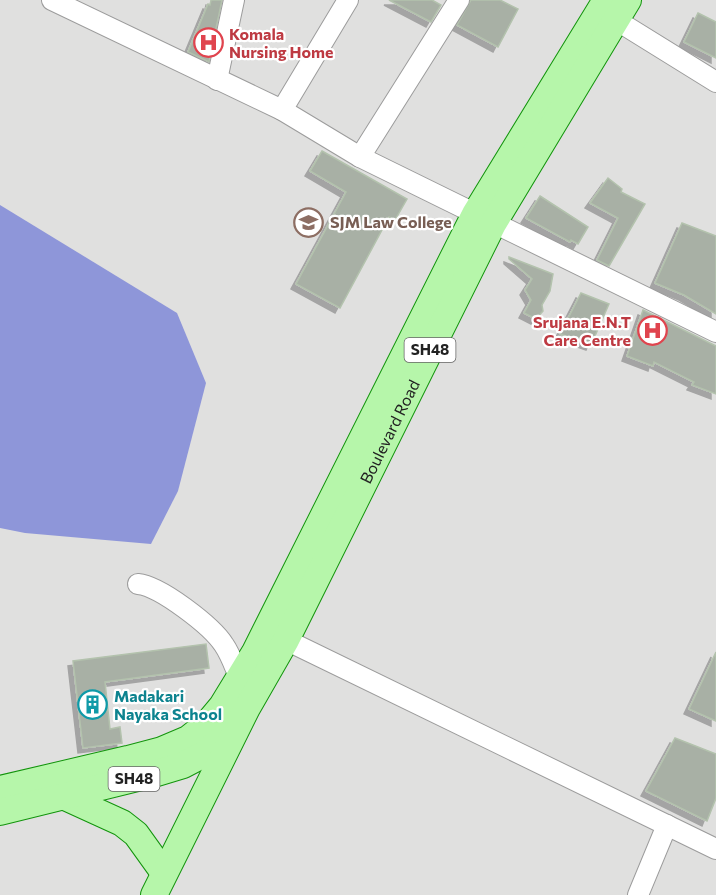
<svg xmlns="http://www.w3.org/2000/svg" width="716" height="895" font-family="Commissioner,sans-serif">
	<style>
		.residential { fill: #e0e0df }
		.pitch { fill: #8e96d9 }
		.building { fill: #a8b0a5; stroke: #b3c2ad; stroke-width: 1.5; filter: url(#shadow) }
		.lines { fill: none; stroke-linecap: round; stroke-linejoin: round }
		.minor-casing { stroke: #9c9c9c; stroke-width: 22 }
		.major-casing { stroke: #12940c; stroke-width: 28 }
		.minor { stroke: #fff; stroke-width: 20 }
		.major { stroke: #b6f6aa; stroke-width: 26 }
		.labels { text-anchor: middle; stroke-width: 4.5; stroke-linejoin: round; paint-order: stroke }
		.shield { fill: #fff; stroke: #646464; stroke-width: 1.5 }
		.shield-label { font-size: 15px; font-weight: bold; fill: #222 }
		.health-label { font-size: 16px; font-weight: bold; fill: #be3a42; stroke: #fff; text-anchor: start }
		.education-label { font-size: 16px; font-weight: bold; fill: #785e54; stroke: #fff; text-anchor: start }
		.street-label { font-size: 16px; fill: #222; stroke: #fff }
		.culture-label { font-size: 16px; font-weight: bold; fill: #0d838f; stroke: #fff; text-anchor: start }
	</style>
	<defs>
		<filter id="shadow"><feDropShadow dx="-5" dy="5" stdDeviation="0" flood-color="#0004"/></filter>
	</defs>
	<rect width="100%" height="100%" fill="#eaf1ea"/>
	<rect class="residential" x="0" y="0" width="716" height="895"/>
	<polygon class="pitch" points="0,205 177,313 206,383 178,491 151,544 25,533 0,528"/>
	<g class="building">
		<polygon points="211,0 222,0 209,62 188,52 208,4 210,5"/>
		<polygon points="389,0 432,0 441,5 431,22"/>
		<polygon points="471,0 500,0 518,9 498,47 457,25"/>
		<polygon points="698,13 716,22 716,58 684,42"/>
		<polygon points="322,151 407,199 395,220 389,217 340,308 296,284 346,192 310,171"/>
		<polygon points="608,178 622,189 621,192 645,204 609,266 597,260 618,218 590,203"/>
		<polygon points="540,196 588,227 578,244 571,240 570,242 526,218"/>
		<polygon points="682,223 716,236 716,314 684,295 655,283"/>
		<polygon points="509,257 553,274 550,291 542,305 543,311 536,319 524,313 531,300 525,290 532,279 509,259"/>
		<polygon points="581,293 609,304 591,345 560,334"/>
		<polygon points="643,310 716,346 716,394 692,385 694,382 654,362 653,366 627,356"/>
		<polygon points="206,644 209,668 105,682 110,729 120,727 122,743 83,748 73,661"/>
		<polygon points="716,652 716,721 689,709"/>
		<polygon points="675,738 716,754 716,798 707,821 646,791"/>
	</g>
	<g class="lines">
		<defs>
			<g id="minor">
				<polyline points="52,0 282,110 360,157 716,332"/>
				<polyline points="616,20 716,82"/>
				<polyline points="217,80 234,0"/>
				<polyline points="282,110 348,0"/>
				<polyline points="360,157 459,0"/>
				<path d="M138 584C160 586 212 626 224 645 231 655 235 668 240 679"/>
				<polyline points="286,640 716,849"/>
				<polyline points="638,895 667,825"/>
			</g>
			<g id="major">
				<polyline points="0,789 128,759 162,750 188,739 207,724 222,706 255,652 475,214 606,0"/>
				<polyline points="65,797 122,823 136,834 164,873"/>
				<polyline points="0,812 150,775 183,765 206,753 228,732"/>
				<path id="s1" d="M154 895 247 708 286 640 493 224 628 0"/>
			</g>
		</defs>
		<use href="#minor" class="minor-casing"/>
		<use href="#major" class="major-casing"/>
		<use href="#minor" class="minor"/>
		<use href="#major" class="major"/>
	</g>
	<defs>
		<symbol id="hospital-ring" viewBox="-11 -11 22 22"><circle r="9.5" fill="#fff" stroke="#e0444e" stroke-width="1.5"/><path d="M-5-5h3v3.5h4V-5h3V5h-3V1.5h-4V5h-3Z" fill="#e0444e"/></symbol>
		<symbol id="university-ring" viewBox="-11 -11 22 22"><circle r="9.5" fill="#fff" stroke="#8d6e63" stroke-width="1.5"/><path d="M0-5L7-2L0 1L-7-2ZM-4 1L0 2.5L4 1V4Q0 6-4 4Z" fill="#8d6e63"/></symbol>
		<symbol id="building-ring" viewBox="-11 -11 22 22"><circle r="9.5" fill="#fff" stroke="#0f9aa8" stroke-width="1.5"/><path d="M-4-6H4V6H1V3H-1V6H-4ZM-2.5-4.3h1.7v1.8h-1.7ZM.8-4.3h1.7v1.8H.8ZM-2.5-1h1.7V.8h-1.7ZM.8-1h1.7V.8H.8Z" fill="#0f9aa8"/></symbol>
	</defs>
	<g fill-rule="evenodd">
		<use href="#hospital-ring" x="192" y="26" width="33" height="33"/>
		<use href="#university-ring" x="292" y="206" width="33" height="33"/>
		<use href="#hospital-ring" x="636" y="314" width="33" height="33"/>
		<use href="#building-ring" x="76" y="688" width="33" height="33"/>
	</g>
	<g class="labels">
		<g class="shield">
			<rect x="404.5" y="338" width="51" height="24" rx="4.5"/>
			<rect x="108.5" y="767" width="51" height="24" rx="4.5"/>
		</g>
		<g class="shield-label">
			<text x="430" y="355">SH48</text>
			<text x="134" y="784">SH48</text>
		</g>
		<g class="health-label">
			<text x="229" y="40">Komala<tspan x="229" dy="18">Nursing Home</tspan></text>
			<text x="631" y="328" text-anchor="end">Srujana E.N.T<tspan x="631" dy="18">Care Centre</tspan></text>
		</g>
		<g class="education-label">
			<text x="330" y="228">SJM Law College</text>
		</g>
		<g class="street-label">
			<text dy="6" stroke="none"><textPath href="#s1" startOffset="520">Boulevard Road</textPath></text>
		</g>
		<g class="culture-label">
			<text x="114" y="702">Madakari<tspan x="114" dy="18">Nayaka School</tspan></text>
		</g>
	</g>
</svg>
